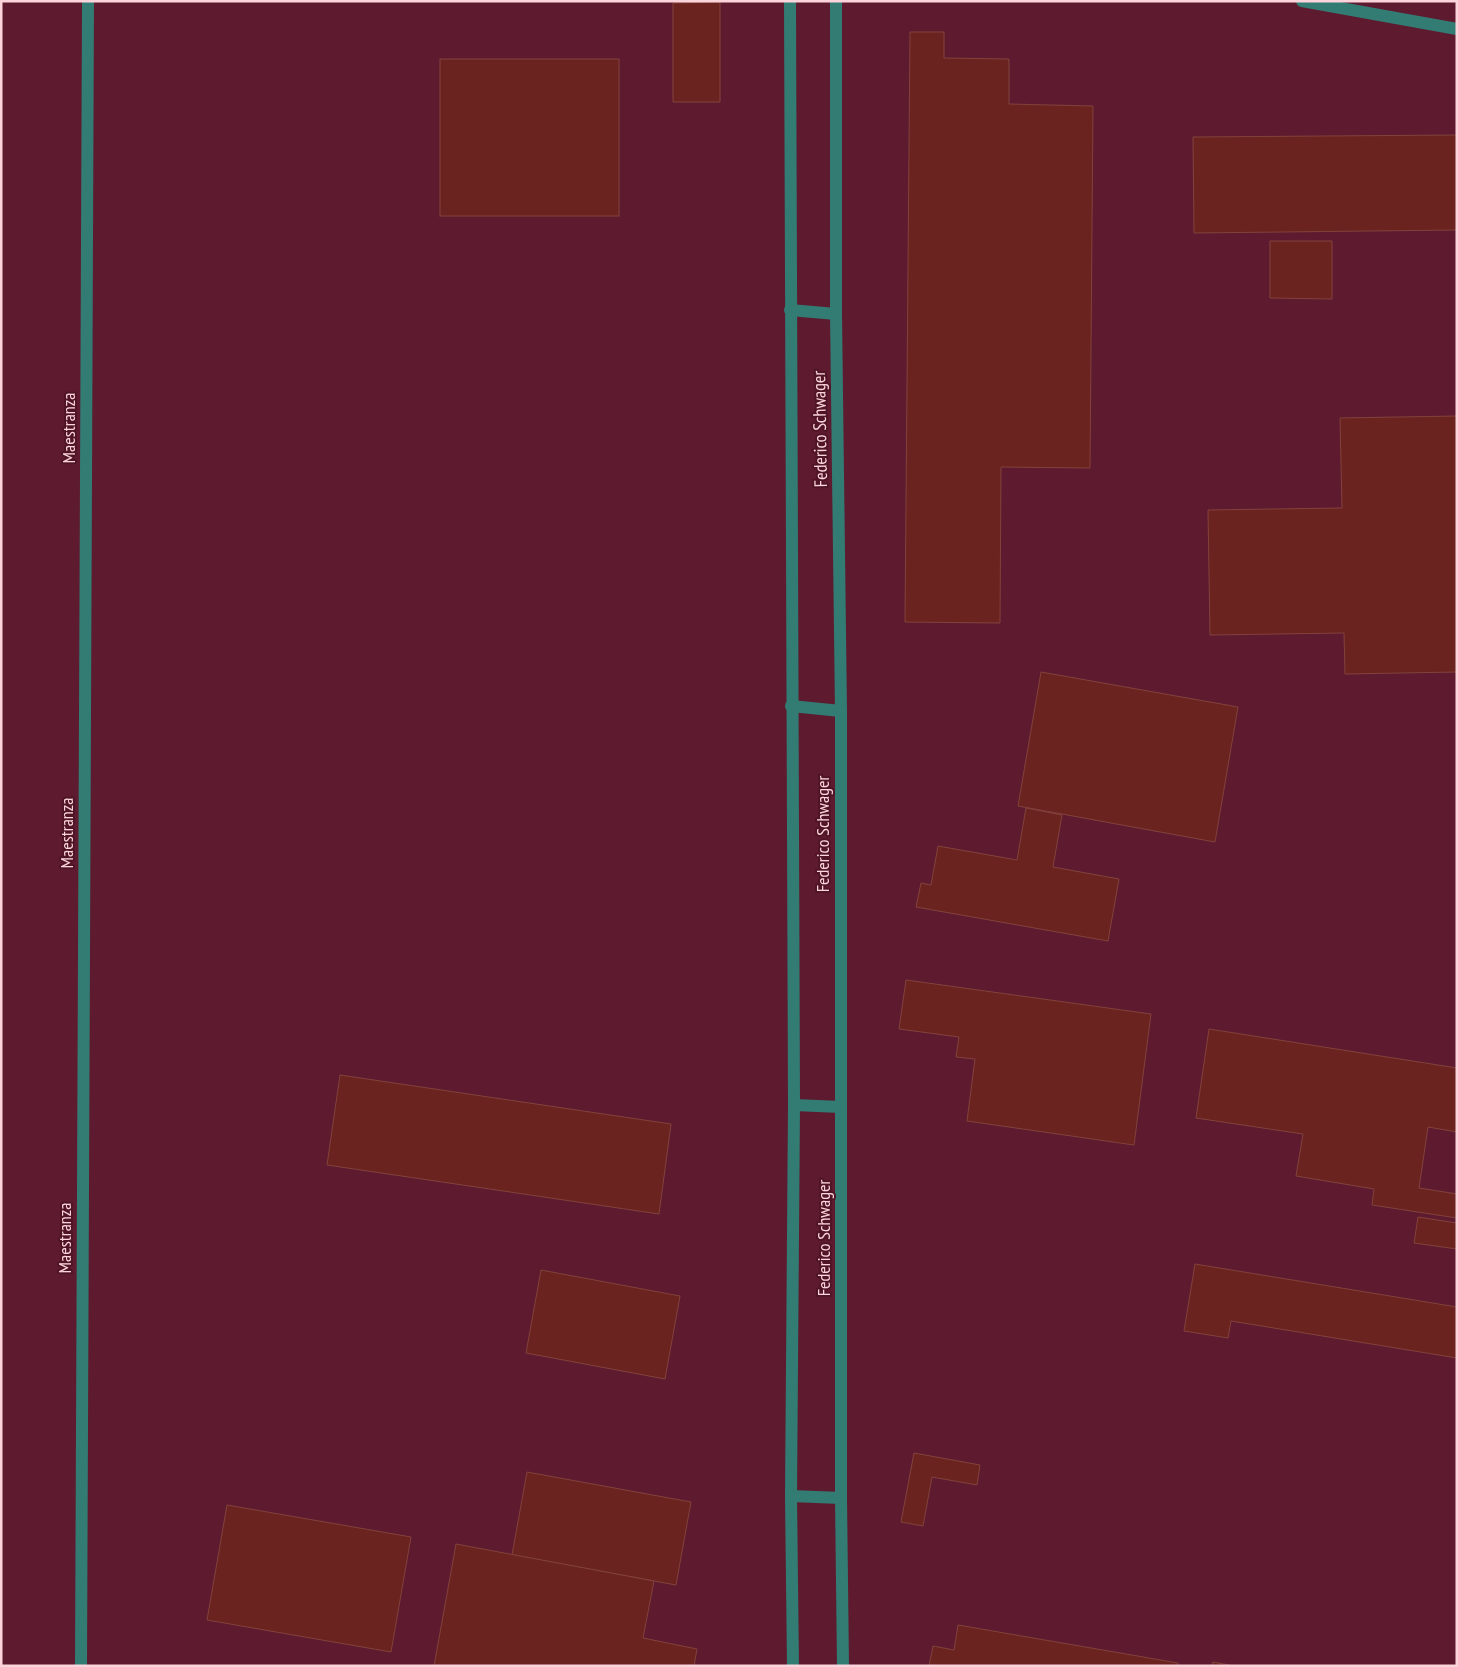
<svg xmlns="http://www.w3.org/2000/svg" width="1458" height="1667" font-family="'PT Sans Narrow',sans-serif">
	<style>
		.built { fill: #5e1b2f }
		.building { fill: #6b2320; stroke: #82423c }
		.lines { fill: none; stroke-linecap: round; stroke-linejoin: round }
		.minor { stroke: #327c74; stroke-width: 12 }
		.labels { text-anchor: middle; stroke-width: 4; stroke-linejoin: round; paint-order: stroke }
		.street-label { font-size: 18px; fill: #fcd5dc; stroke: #4f1425 }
	</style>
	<rect width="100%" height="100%" fill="#4f1425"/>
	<rect class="built" x="1" y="1" width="1456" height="1665"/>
	<g class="building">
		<polygon points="720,2 720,102 673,102 673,3"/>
		<polygon points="910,32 944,32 944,58 1009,59 1009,104 1093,106 1090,468 1001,467 1000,623 905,622"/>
		<rect x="440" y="59" width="179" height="157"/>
		<polygon points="1457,135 1457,230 1194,233 1193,137"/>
		<polygon points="1270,241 1332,241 1332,299 1270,298"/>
		<polygon points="1457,416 1457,672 1345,674 1344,633 1210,635 1208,510 1342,508 1340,418"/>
		<polygon points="1041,672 1238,707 1215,842 1018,806"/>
		<polygon points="1026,808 1062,815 1053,867 1119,879 1108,941 916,907 921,883 931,885 938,846 1017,860"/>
		<polygon points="906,980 1151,1014 1134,1145 967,1121 975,1059 956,1057 959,1037 899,1029"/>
		<polygon points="1209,1029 1457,1068 1457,1132 1428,1127 1419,1188 1457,1194 1457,1218 1372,1205 1374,1189 1296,1176 1303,1134 1196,1118"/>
		<polygon points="340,1075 671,1124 659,1214 327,1165"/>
		<polygon points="1418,1217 1457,1223 1457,1249 1414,1243"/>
		<polygon points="1195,1264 1457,1307 1457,1358 1231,1321 1228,1338 1184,1331"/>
		<polygon points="541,1270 680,1296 665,1379 526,1353"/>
		<polygon points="914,1453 980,1465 977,1485 932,1477 923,1526 901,1522"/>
		<polygon points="527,1472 691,1502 676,1585 512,1555"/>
		<polygon points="227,1505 411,1537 391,1652 207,1620"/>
		<polygon points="456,1544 654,1581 643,1638 697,1649 694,1666 434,1666"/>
		<polygon points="958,1625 1178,1663 1178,1666 929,1666 933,1646 954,1650"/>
		<polygon points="1213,1662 1234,1666 1212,1666"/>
	</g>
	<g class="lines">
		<g class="minor">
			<polyline points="790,1 794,1105 791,1496 793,1666"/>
			<polyline points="836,1 836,314 841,711 841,1498 843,1666"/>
			<polyline points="1302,1 1457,29"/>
			<polyline points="790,310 836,314"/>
			<polyline points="791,706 841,711"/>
			<polyline points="794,1105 841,1107"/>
			<polyline points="791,1496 841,1498"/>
			<polyline points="81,1666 88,1"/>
		</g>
	</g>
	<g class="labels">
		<g class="street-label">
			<text transform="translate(69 428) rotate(-90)" y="6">Maestranza</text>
			<text transform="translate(820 429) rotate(-91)" y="6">Federico Schwager</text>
			<text transform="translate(67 833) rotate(-90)" y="6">Maestranza</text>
			<text transform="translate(823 834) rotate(-90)" y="6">Federico Schwager</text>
			<text transform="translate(65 1238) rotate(-90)" y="6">Maestranza</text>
			<text transform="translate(824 1238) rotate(-90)" y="6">Federico Schwager</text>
		</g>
	</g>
	<rect width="1458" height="1667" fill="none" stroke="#fcd5dc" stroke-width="5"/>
</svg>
